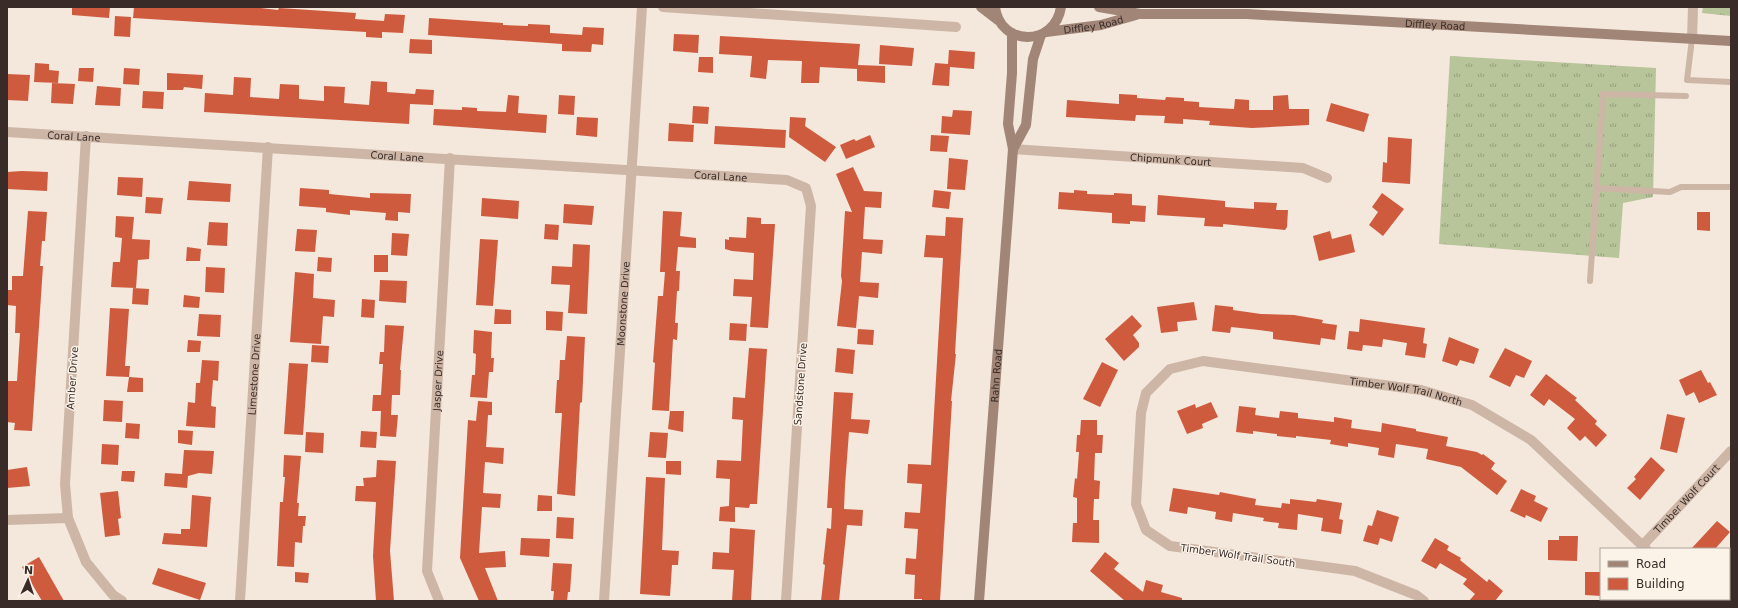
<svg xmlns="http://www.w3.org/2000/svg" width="1738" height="608" font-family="'DejaVu Sans',sans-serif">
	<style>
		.grass { fill: url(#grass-tufts) }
		.building { fill: #cf5b3e }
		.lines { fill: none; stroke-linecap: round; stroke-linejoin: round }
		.lane { stroke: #cdb6a6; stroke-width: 6 }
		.street { stroke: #cdb6a6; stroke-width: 10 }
		.secondary { stroke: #a18577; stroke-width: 10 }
		.labels { text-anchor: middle; stroke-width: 3; stroke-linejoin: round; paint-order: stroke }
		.street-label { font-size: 10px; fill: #392c28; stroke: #fbf2e8 }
	</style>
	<defs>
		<pattern id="grass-tufts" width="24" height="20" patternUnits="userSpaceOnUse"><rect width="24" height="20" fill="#b8c49a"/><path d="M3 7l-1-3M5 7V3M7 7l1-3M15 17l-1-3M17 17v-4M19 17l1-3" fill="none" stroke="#979f7e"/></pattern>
	</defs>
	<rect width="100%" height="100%" fill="#f4e7dc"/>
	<g class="grass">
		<polygon points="1703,7 1731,7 1731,16 1702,13"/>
		<polygon points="1450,56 1656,68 1653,197 1623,203 1619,258 1439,244"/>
	</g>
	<g class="building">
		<polygon points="72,7 110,7 109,18 72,15"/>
		<polygon points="134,7 251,7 278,10 279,8 356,13 355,19 384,21 385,14 405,15 403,33 382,32 382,38 366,37 366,32 133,18"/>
		<polygon points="115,16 131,17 130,37 114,36"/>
		<polygon points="429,18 503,23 503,25 528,26 528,24 550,25 550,33 582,35 583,27 604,28 603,45 592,44 591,52 562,51 562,44 428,35"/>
		<polygon points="674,34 699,35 698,53 673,51"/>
		<polygon points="720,36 860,44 858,65 885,66 885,83 857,81 857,69 820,67 819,83 801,83 802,61 768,60 766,79 750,77 752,56 719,54"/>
		<polygon points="410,39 432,40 432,54 409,53"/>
		<polygon points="880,45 914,48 912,66 879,64"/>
		<polygon points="949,50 975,52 974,69 950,67 949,86 932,85 935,63 948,64"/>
		<polygon points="699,57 713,57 713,73 698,72"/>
		<polygon points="35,63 49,64 49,70 59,71 58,83 34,82"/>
		<polygon points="79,68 94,68 93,82 78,81"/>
		<polygon points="124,68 140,69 139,85 123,84"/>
		<polygon points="167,73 203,75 202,89 184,87 183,90 167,90"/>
		<polygon points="7,74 30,75 28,101 7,100"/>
		<polygon points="234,77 251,78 250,97 279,99 280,84 299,85 299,99 324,101 324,86 345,87 344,103 369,105 371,81 387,82 387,92 415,94 416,89 434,90 433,105 410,104 409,124 204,112 205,93 233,95"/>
		<polygon points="52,83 75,84 73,104 51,103"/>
		<polygon points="97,86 121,88 120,106 95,105"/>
		<polygon points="143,91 164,92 163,109 142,108"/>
		<polygon points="1119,94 1137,95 1137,98 1165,100 1166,97 1184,98 1184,101 1199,102 1199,107 1234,109 1235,99 1249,100 1249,110 1273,110 1273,96 1288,95 1289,109 1309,109 1309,125 1252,128 1209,125 1210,121 1183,119 1183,124 1164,123 1165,116 1136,115 1135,121 1066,117 1067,100 1119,104"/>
		<polygon points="508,95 519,96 518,113 547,115 546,133 433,125 434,109 462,110 462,107 477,108 477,111 506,112"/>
		<polygon points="559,95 575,96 574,115 558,114"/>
		<polygon points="1331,103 1369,114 1364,132 1326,121"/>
		<polygon points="693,106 709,107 708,124 692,123"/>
		<polygon points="953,110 972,111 970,135 941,133 942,116 952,117"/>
		<polygon points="577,117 598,118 597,137 576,135"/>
		<polygon points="790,117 806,118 805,126 836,147 825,162 789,137"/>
		<polygon points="669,123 694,125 693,142 668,141"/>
		<polygon points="715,126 786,130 785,148 714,144"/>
		<polygon points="870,135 875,147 846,159 840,145 854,139 856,141"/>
		<polygon points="931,135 949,136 947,152 930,151"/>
		<polygon points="1388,137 1412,139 1410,184 1382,182 1383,162 1387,163"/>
		<polygon points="949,158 968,160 965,190 947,189"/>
		<polygon points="853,167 864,191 882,192 881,208 865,207 863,239 883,240 882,254 862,252 860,282 879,283 878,298 859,296 856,328 837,326 842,281 841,276 845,211 852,212 836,174"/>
		<polygon points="22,171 48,172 47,191 7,189 7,172"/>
		<polygon points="118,177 143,178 142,197 117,195"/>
		<polygon points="189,181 231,184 230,202 187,200"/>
		<polygon points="300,188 329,190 329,194 370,198 370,193 411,194 410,213 398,212 398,221 385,220 386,213 350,210 350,215 326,212 326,208 299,206"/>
		<polygon points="934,190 951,192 949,209 932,207"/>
		<polygon points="1074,190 1087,191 1087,194 1114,195 1114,193 1132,194 1132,205 1146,206 1145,222 1130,221 1130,224 1112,223 1112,213 1058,209 1059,192 1074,193"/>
		<polygon points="1382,193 1404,209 1383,236 1369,225 1378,212 1372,207"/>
		<polygon points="1158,195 1225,201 1225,207 1254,209 1254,202 1277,203 1276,210 1288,210 1287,227 1285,230 1223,224 1223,227 1204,226 1205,218 1157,215"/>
		<polygon points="146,197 163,198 161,214 145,213"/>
		<polygon points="482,198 519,201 518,219 481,216"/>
		<polygon points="564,204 594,206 592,225 563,223"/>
		<polygon points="28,211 47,212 45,241 42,241 40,266 43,266 32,431 14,430 15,423 7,422 7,381 17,381 20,333 15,333 16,306 7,305 7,290 12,290 12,276 23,276"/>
		<polygon points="663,211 682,212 680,236 696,238 696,248 678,247 676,271 680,271 679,291 677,291 675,323 678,323 677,340 673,339 669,411 652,410 655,363 653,362 658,296 663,296 665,272 660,272"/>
		<polygon points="1697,212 1710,212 1710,231 1697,230"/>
		<polygon points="116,216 134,217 132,239 150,240 149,259 138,260 136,288 111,287 113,262 120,262 122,238 115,237"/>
		<polygon points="747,217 761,218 761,224 775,224 768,328 750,327 752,297 733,296 734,279 753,280 754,253 732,251 725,249 725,239 729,240 729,237 746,238"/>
		<polygon points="946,217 963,218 955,354 956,354 951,401 952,401 940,601 922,601 922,599 914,599 915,575 905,574 906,558 916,559 918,529 904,528 905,512 920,513 922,484 907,483 908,464 931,465 943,258 924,257 926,235 945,236"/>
		<polygon points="209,222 228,223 227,246 207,245"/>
		<polygon points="545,224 559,225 558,240 544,239"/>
		<polygon points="297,229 317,230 315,252 295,251"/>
		<polygon points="1330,231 1332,239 1351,234 1355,252 1319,261 1313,236"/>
		<polygon points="392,233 409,234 407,256 391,255"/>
		<polygon points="480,239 498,240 493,306 476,305"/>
		<polygon points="573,244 590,245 587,314 568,313 570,285 551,284 552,266 572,267"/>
		<polygon points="187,247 201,249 200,261 186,261"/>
		<rect x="374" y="255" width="14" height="17"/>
		<polygon points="318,257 332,258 331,272 317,271"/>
		<polygon points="206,267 225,268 224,293 205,292"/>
		<polygon points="295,272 314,274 313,298 335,300 334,317 323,316 321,344 290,342"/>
		<polygon points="380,280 407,281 406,303 379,301"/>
		<polygon points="133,288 149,289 148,305 132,304"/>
		<polygon points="184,295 200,297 199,308 183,307"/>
		<polygon points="362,299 375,300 374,318 361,317"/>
		<polygon points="1194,302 1197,320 1177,322 1178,331 1161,333 1157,307"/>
		<polygon points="1215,305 1233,307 1233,310 1261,314 1294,315 1323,320 1322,323 1337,325 1335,340 1321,338 1320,345 1273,339 1273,332 1259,330 1231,327 1230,333 1212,331"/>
		<polygon points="110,308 129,309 125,366 130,366 129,377 106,376"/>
		<polygon points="495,309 511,310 511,324 494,324"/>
		<polygon points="546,311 563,312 562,331 546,330"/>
		<polygon points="199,314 221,315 220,337 197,336"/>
		<polygon points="1132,315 1142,326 1133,335 1139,343 1139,347 1124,361 1105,339"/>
		<polygon points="1360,319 1425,328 1423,343 1427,344 1425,358 1405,355 1407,343 1383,339 1382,347 1363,345 1362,351 1347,349 1349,331 1359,332"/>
		<polygon points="730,323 747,324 746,341 729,340"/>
		<polygon points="385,325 404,326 400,370 401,370 400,395 392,395 391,415 398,415 396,437 380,436 381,411 372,411 373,395 381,395 383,364 379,364 380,352 384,352"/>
		<polygon points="858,329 874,330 873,345 857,344"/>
		<polygon points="474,330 492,332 491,358 494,358 493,372 489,372 487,398 470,397 472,375 475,375 476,354 473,353"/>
		<polygon points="567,336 585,337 582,402 580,403 575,496 557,494 562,413 555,413 557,380 559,380 560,360 565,360"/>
		<polygon points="1449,337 1479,349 1474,364 1460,360 1457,366 1442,361"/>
		<polygon points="188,340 201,341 200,352 187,352"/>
		<polygon points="312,345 329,346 328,363 311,362"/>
		<polygon points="749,348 767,349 757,504 750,504 749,508 735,507 735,522 719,521 720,507 729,506 730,479 716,478 717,460 741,461 743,420 732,419 733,397 745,398"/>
		<polygon points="837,348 855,350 853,374 835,372"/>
		<polygon points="1505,348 1532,361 1524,378 1516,375 1510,387 1489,377"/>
		<polygon points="202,360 219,361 218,381 213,380 211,406 216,407 215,428 186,426 188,402 195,403 196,383 200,383"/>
		<polygon points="1102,362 1118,370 1100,407 1083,399"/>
		<polygon points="289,363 308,364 303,435 284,434"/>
		<polygon points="1701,370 1708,383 1710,382 1717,395 1699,403 1694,392 1686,396 1679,380"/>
		<polygon points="1546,374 1577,398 1575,400 1597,421 1595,424 1607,435 1596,447 1585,436 1580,441 1567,428 1575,419 1549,399 1544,406 1530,395"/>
		<polygon points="129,377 143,378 143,392 127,392"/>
		<polygon points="834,392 853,393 851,419 870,420 868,434 849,432 845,485 844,509 863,510 862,526 847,525 839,601 821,601 825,565 823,564 827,528 831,529 832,508 827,508"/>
		<polygon points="104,400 123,401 122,422 103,421"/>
		<polygon points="478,401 492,402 492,415 488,415 486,447 504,448 503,464 485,462 483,493 501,494 500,508 482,507 479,553 505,551 506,567 485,568 498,601 479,601 460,558 468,420 476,421"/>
		<polygon points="1211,402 1218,417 1202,424 1203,428 1187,434 1177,411 1195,404 1196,408"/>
		<polygon points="1239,406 1256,408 1255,415 1279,418 1280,411 1298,413 1298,418 1334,422 1334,417 1352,420 1351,428 1381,432 1382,423 1416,429 1416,431 1448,437 1446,446 1477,452 1482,455 1483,454 1495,463 1491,469 1507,481 1497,495 1461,467 1426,459 1428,449 1396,444 1394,458 1378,455 1379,448 1348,443 1348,447 1330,444 1331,440 1296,436 1296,438 1277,436 1277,434 1253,431 1253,434 1236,432"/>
		<polygon points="670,411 684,411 683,432 668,429"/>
		<polygon points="1667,414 1685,418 1677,453 1660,449"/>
		<polygon points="1081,420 1097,420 1097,435 1103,435 1102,453 1095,453 1094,480 1100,481 1099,499 1094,499 1093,520 1099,520 1099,543 1072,542 1073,523 1077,523 1077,498 1073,497 1075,478 1077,479 1079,452 1076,452 1077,435 1080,435"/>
		<polygon points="126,423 140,424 139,439 125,438"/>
		<polygon points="178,430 193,431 192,445 178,443"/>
		<polygon points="361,431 377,432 376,448 360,447"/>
		<polygon points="306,432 324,433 323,453 305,452"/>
		<polygon points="650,432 668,433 666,458 648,457"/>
		<polygon points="102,444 119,445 118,465 101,464"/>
		<polygon points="184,450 214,451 212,474 199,473 188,476 187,488 164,486 165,473 182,474"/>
		<polygon points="284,455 301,456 297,503 299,503 298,516 306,516 305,526 303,526 302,543 295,542 294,567 277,566 280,502 283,502 285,477 283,477"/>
		<polygon points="1651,457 1665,470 1640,500 1627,488 1636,479 1634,477"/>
		<polygon points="377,460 396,461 390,551 394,601 376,601 373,556 376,502 355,501 356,486 364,486 363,478 376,477"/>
		<polygon points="666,461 681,461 681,475 666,474"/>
		<polygon points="27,467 30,486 7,488 7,470"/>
		<polygon points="122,471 135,471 134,482 121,481"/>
		<polygon points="646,477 665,478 662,550 679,551 678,565 672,565 670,596 640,594"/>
		<polygon points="1173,488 1219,495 1220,492 1256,499 1255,505 1281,508 1282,503 1290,504 1290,499 1316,502 1317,499 1342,503 1339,519 1343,520 1341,534 1321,531 1323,518 1298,514 1297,530 1278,528 1279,523 1263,521 1264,518 1233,513 1232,522 1215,519 1216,512 1188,507 1187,514 1169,511"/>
		<polygon points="1521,489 1536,496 1534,501 1548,508 1541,522 1526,515 1525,518 1510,511"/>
		<polygon points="118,491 121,518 118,519 120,535 105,537 100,493"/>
		<polygon points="192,495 211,497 207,547 162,544 164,533 181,534 181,529 190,529"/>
		<polygon points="538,495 552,496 552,511 537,511"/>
		<polygon points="1377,510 1399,517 1392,542 1380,538 1378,545 1363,541 1368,525 1372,526"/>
		<polygon points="557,517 574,518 573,539 556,538"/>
		<polygon points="1717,521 1730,532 1715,549 1691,549"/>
		<polygon points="730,528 755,530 751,601 732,601 734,570 712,569 713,552 729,553"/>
		<polygon points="1559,536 1578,536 1577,561 1548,560 1548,540 1559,540"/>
		<polygon points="521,538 550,539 549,557 520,555"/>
		<polygon points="1435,538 1449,546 1447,550 1461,558 1460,560 1487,582 1489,579 1503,591 1495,601 1469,601 1475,594 1463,584 1467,579 1440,563 1436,569 1421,561"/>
		<polygon points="1105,552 1119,563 1114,569 1143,592 1146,580 1163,585 1161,592 1182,598 1182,601 1125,601 1090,571"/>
		<polygon points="39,557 64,601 42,601 22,567"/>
		<polygon points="553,563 572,564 570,592 568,592 567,601 553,601 554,591 551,591"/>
		<polygon points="158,568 206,583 200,600 152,584"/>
		<polygon points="295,572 309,573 308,583 295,582"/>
		<polygon points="1585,572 1601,572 1601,596 1585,595"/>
	</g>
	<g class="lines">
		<g class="lane">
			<polyline points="1692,39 1687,80 1731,82"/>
			<polyline points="1596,188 1670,192 1681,187 1731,187"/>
			<polyline points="1590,281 1603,94 1686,96"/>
		</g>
		<g class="street">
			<polyline points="663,7 956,27"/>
			<polyline points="1692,39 1693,7"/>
			<path id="s1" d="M7 132 787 180 806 188 811 206 786 601"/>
			<polyline points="86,136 65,484 68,518 86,562 113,595 122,601"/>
			<path id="s2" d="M1013 149 1303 168 1327 178"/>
			<polyline points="7,520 68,518"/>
			<path id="s3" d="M1642 546 1731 451"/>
			<polyline points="1699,599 1701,601"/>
			<path id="s4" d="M240 601 268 147"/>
			<path id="s5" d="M439 601 427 571 450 158"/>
			<path id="s6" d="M604 601 642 7"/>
			<path id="s7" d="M1424 601 1416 595 1355 571 1170 546 1146 530 1136 504 1141 413 1146 393 1170 369 1203 361 1421 390 1472 405 1531 440 1646 549"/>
		</g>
		<g class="secondary">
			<polyline points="981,7 998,20"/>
			<path d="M995 7C1000 47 1055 47 1061 7"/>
			<path id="s8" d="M1099 7 1140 14H1247L1731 41"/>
			<path id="s9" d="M1046 32 1101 25 1136 15"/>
			<polyline points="1013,149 1026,125 1033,59 1041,35"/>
			<path id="s10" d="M979 601 1013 149 1008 124 1012 73V33"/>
		</g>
	</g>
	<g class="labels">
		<g class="street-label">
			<text dy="4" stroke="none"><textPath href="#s9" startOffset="48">Diffley Road</textPath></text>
			<text dy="4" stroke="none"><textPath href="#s8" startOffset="337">Diffley Road</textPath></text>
			<text dy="4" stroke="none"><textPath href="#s1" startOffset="67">Coral Lane</textPath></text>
			<text dy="4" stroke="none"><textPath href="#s1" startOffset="391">Coral Lane</textPath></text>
			<text dy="4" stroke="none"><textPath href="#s2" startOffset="158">Chipmunk Court</textPath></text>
			<text dy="4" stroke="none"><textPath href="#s1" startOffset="715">Coral Lane</textPath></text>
			<text dy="4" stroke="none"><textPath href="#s6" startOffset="298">Moonstone Drive</textPath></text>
			<text dy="4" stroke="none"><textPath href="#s4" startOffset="227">Limestone Drive</textPath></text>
			<text dy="4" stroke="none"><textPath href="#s10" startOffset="226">Rahn Road</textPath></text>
			<text transform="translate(72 378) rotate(-86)" y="4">Amber Drive</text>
			<text dy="4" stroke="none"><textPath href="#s5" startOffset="223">Jasper Drive</textPath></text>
			<text transform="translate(800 384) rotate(-86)" y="4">Sandstone Drive</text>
			<text dy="4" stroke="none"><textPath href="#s7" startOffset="704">Timber Wolf Trail North</textPath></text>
			<text dy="4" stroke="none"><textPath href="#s3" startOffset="65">Timber Wolf Court</textPath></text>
			<text transform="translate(1238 555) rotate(8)" y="4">Timber Wolf Trail South</text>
		</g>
	</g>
	<rect width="1738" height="608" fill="none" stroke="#392c28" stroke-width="16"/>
	<rect x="1600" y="548" width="130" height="52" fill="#fbf2e8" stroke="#ada39b"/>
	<rect x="1608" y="561" width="20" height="6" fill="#a18577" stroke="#ada39b"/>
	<text x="1636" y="568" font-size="12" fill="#392c28">Road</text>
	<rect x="1608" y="578" width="20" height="12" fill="#cf5b3e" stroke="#ada39b"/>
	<text x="1636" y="588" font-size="12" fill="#392c28">Building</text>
	<g transform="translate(28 580) rotate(3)" stroke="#fbf2e8" stroke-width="3" paint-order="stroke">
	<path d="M0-3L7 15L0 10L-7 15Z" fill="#392c28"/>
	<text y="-6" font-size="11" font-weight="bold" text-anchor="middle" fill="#392c28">N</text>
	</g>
</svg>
